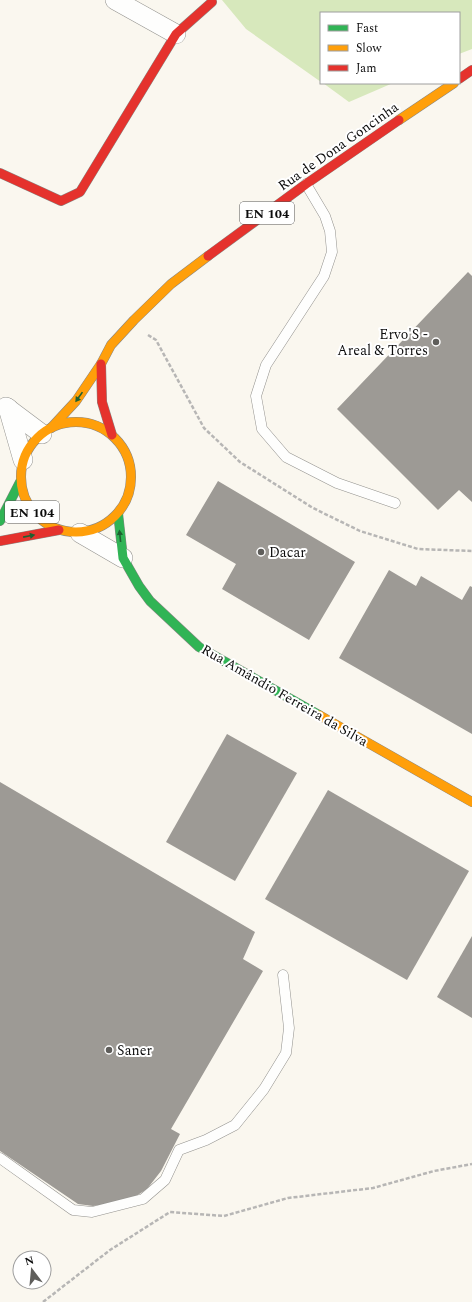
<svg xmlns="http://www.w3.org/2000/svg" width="472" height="1302" font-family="Spectral,serif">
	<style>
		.forest { fill: #d7e8bc }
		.building { fill: #9d9a95 }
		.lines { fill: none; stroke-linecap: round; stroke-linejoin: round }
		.lane-casing { stroke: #93928e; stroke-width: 11 }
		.street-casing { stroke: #93928e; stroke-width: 20 }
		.fast-casing { stroke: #8a8885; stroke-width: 10 }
		.slow-casing { stroke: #8a8885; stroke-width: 10 }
		.jam-casing { stroke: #8a8885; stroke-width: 10 }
		.path { stroke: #b7b6b5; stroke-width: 2.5; stroke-dasharray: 4 2; stroke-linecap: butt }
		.lane { stroke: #fefefd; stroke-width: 10 }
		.street { stroke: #fefefd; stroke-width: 19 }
		.fast { stroke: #30b455; stroke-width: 9 }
		.slow { stroke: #ff9f0a; stroke-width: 9 }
		.jam { stroke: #e5322d; stroke-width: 9 }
		.oneway { fill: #1e6030 }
		.poi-dot { fill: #5f5e5b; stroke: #fff; stroke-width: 1.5 }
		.labels { text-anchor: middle; stroke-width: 4; stroke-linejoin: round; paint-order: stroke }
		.shield { fill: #fff; stroke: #555; stroke-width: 1 }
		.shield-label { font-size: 13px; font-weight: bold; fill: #0c0c0c }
		.street-label { font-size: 14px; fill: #0c0c0c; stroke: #fff }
		.poi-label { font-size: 14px; fill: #0c0c0c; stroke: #fff; text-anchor: start }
	</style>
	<rect width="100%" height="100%" fill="#faf7ef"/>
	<g class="forest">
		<polygon points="222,0 472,0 472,49 459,54 459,13 321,13 321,82 246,29"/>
		<polygon points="323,83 393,83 349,102"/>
	</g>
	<g class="building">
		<polygon points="468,272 472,276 472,502 459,490 438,510 337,409"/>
		<polygon points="218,481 355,562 309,640 222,589 236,564 186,535"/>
		<polygon points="389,570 416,586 421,576 462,600 470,586 472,587 472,734 339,658"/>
		<polygon points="227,734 297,773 235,881 166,842"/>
		<polygon points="0,782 255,932 243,959 263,971 171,1129 180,1134 161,1171 147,1189 133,1198 114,1203 93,1206 78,1204 0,1151"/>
		<polygon points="328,790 469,871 407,980 265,899"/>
		<polygon points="472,936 472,1018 437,997"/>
	</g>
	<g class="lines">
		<defs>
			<g id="lane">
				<polyline points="306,184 325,216 330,231 332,252 324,276 266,365 256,396 262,429 286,457 337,483 395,503"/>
				<polyline points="0,1158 73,1210 92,1212 143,1199 165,1180 179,1150 206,1140 235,1125 264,1089 286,1053 289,1028 283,975"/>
			</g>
			<g id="street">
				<polyline points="115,0 176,34"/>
				<polyline points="6,407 42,434"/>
				<polyline points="8,408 23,460"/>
				<polyline points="80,533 123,558"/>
			</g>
			<g id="fast">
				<polyline points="118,513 123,558 139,586 150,601 199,647 319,715"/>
				<polyline points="0,521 20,482"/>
			</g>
			<g id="slow">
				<polyline points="399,120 454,83"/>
				<circle cx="76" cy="477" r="55"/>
				<polyline points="51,428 76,401 101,364 111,345 134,320 171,284 208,256"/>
				<polyline points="319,715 472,802"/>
			</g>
			<g id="jam">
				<polyline points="459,79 472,70"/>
				<polyline points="0,173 61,201 80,192 176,34 212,2"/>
				<polyline points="208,256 306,184 399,120"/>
				<polyline points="101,364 102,402 112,435"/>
				<polyline points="0,541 59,530"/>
			</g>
		</defs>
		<use href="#lane" class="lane-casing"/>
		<use href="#street" class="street-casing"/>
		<use href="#fast" class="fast-casing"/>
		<use href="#slow" class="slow-casing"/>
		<use href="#jam" class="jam-casing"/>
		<g class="path">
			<polyline points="148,335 156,340 204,428 240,462 313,508 360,531 418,549 472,551"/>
			<polyline points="43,1302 110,1250 170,1212 224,1216 288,1198 373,1188 434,1171 472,1164"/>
		</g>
		<use href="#lane" class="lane"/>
		<use href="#street" class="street"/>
		<use href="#fast" class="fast"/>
		<use href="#slow" class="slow"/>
		<use href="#jam" class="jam"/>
	</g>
	<defs><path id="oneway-solid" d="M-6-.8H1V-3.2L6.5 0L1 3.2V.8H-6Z"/></defs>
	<g class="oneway">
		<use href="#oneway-solid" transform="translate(79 397) rotate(125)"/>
		<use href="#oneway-solid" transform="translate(29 536) rotate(-11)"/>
		<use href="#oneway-solid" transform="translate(120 536) rotate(-96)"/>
	</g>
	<g class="poi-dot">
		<circle cx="436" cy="342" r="4"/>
		<circle cx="261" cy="552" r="4"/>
		<circle cx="109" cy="1050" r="4"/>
	</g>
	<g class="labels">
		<g class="shield">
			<rect x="240" y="202" width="54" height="22" rx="3"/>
			<rect x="5" y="501" width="54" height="22" rx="3"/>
		</g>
		<g class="shield-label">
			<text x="267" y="218">EN 104</text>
			<text x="32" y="517">EN 104</text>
		</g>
		<g class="street-label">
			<text transform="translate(338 146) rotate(-35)" y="5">Rua de Dona Goncinha</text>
			<text transform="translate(285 695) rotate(30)" y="5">Rua Amândio Ferreira da Silva</text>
		</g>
		<g class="poi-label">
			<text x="428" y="339" text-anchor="end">Ervo'S -<tspan x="428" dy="16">Areal &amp; Torres</tspan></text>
			<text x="269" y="557">Dacar</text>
			<text x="117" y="1055">Saner</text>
		</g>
	</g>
	<rect x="320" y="12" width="140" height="72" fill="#ffffff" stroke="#9e9e9e"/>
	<rect x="328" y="25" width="20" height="6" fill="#30b455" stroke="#9e9e9e"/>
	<text x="356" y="32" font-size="12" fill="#0c0c0c">Fast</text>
	<rect x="328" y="45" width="20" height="6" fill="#ff9f0a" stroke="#9e9e9e"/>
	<text x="356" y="52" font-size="12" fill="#0c0c0c">Slow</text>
	<rect x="328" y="65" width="20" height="6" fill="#e5322d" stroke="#9e9e9e"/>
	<text x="356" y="72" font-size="12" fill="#0c0c0c">Jam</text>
	<g transform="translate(32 1270) rotate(344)"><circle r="19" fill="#ffffff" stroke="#9e9e9e"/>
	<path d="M0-3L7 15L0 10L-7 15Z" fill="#5f5e5b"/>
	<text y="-6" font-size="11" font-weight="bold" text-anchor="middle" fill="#0c0c0c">N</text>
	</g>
</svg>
